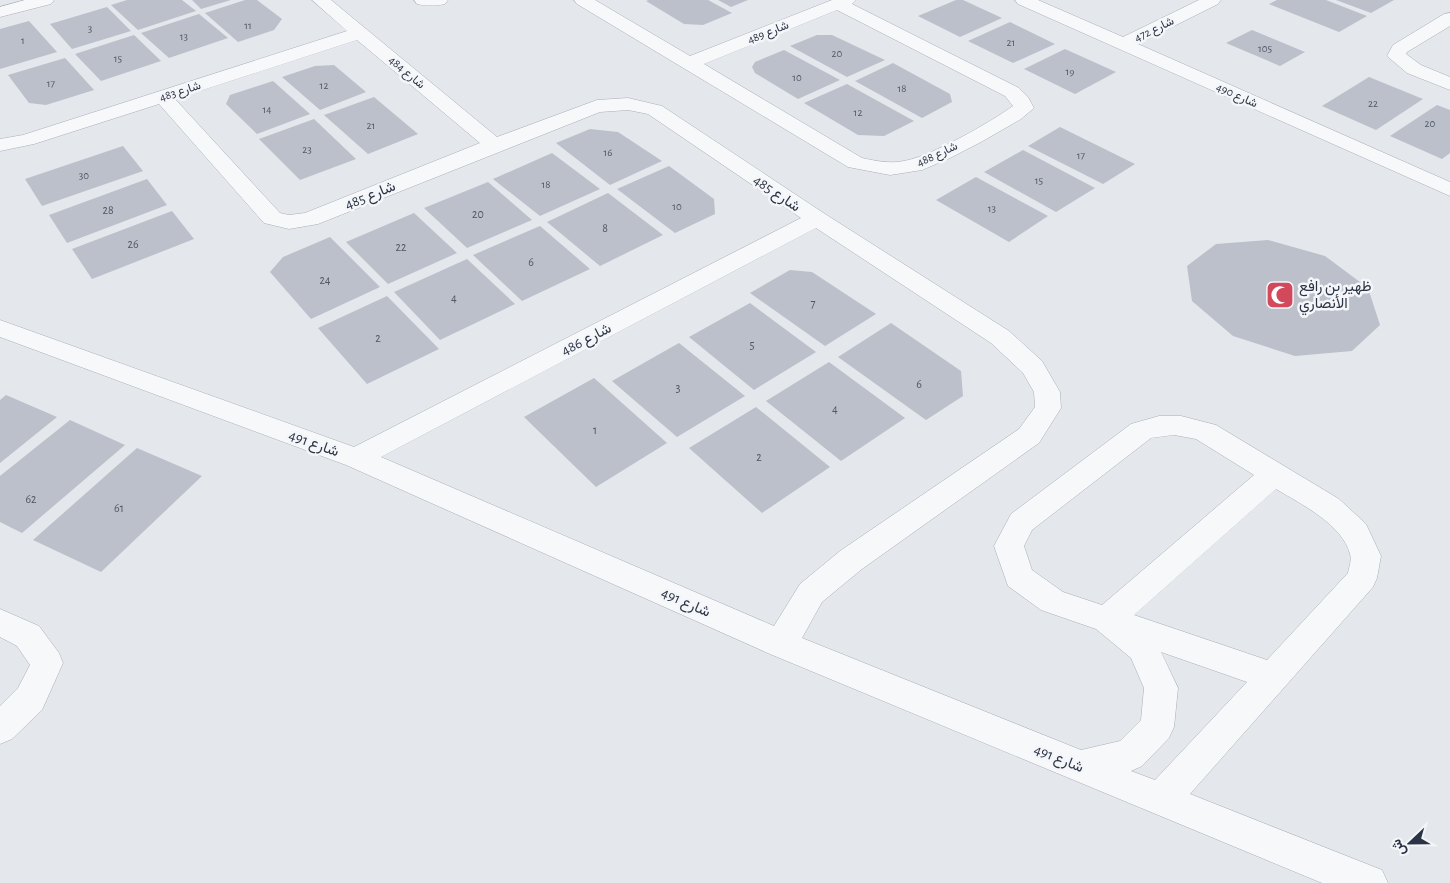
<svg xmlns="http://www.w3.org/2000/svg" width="1450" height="883" font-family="'Alegreya Sans',Vazirmatn,sans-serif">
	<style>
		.building { fill: #bbc0ca }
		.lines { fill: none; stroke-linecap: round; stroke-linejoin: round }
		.minor-casing { stroke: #a9aeb7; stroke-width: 1 }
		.minor { fill: #f7f8fa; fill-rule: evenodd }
		.labels { text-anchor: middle; stroke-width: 5; stroke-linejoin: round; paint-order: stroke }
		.far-number-label { font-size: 11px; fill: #4f5766 }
		.far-street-label { font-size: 12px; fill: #2b3445; stroke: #f4f6f9 }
		.number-label { font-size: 12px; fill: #4f5766 }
		.street-label { font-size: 15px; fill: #2b3445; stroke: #f4f6f9 }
		.poi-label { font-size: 15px; fill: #2b3445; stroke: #f4f6f9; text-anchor: start }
	</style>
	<rect width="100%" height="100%" fill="#e4e7ec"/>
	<g class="building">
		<polygon points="127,0 182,0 196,11 138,30 111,5"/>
		<polygon points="192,0 231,0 201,9"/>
		<polygon points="245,0 257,0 282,19 274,30 238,42 205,13"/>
		<polygon points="649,0 708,0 732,13 703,25 684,24 646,1"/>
		<polygon points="718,0 748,0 731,7"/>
		<polygon points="956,0 963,0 1002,18 960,37 918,16"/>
		<polygon points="1277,0 1326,0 1367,16 1339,32 1269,4"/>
		<polygon points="1336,0 1394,0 1371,13"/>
		<polygon points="107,7 131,31 72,49 50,24"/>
		<polygon points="199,14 228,38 169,58 141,33"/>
		<polygon points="29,21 57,52 0,69 0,29"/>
		<polygon points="1010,22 1055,44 1013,63 968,41"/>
		<polygon points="1252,30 1305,52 1280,66 1226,43"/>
		<polygon points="134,35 161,61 101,81 75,54"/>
		<polygon points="817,35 832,35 885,60 847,77 790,46"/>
		<polygon points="1065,49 1116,72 1075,94 1024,69"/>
		<polygon points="784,50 840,80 798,99 755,73 752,67 755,62"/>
		<polygon points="65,58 94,90 46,105 29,103 8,75"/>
		<polygon points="893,63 950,94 952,102 922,118 855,81"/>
		<polygon points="334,65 366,92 320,110 282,77 315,66"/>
		<polygon points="1369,77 1423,99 1376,130 1322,106"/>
		<polygon points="273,81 310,114 257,134 226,104 230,95"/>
		<polygon points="847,84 914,121 884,136 858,135 804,103"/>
		<polygon points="374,97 418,134 368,154 324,115"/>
		<polygon points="1437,105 1450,110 1450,153 1442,159 1390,136"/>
		<polygon points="314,119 356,159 300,180 259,139"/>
		<polygon points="1060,127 1135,164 1103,184 1028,146"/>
		<polygon points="590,129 618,132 662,161 610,185 556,143"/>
		<polygon points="123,146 143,171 42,206 25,179"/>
		<polygon points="1023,150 1095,188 1056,212 984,172"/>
		<polygon points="552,153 600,189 540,216 493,179"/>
		<polygon points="669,166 714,199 715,214 675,233 617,189"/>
		<polygon points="976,177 1048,216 1009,242 936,200"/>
		<polygon points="147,179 167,205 67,243 49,215"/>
		<polygon points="488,182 532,220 467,248 424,208"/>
		<polygon points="608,193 663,235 600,266 547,222"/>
		<polygon points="172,211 194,239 92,279 72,249"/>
		<polygon points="414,213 457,253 388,284 346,242"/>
		<polygon points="540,226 590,269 522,301 473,255"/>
		<polygon points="330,237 380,287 311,319 270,272 283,257"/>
		<polygon points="1268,240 1325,256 1368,288 1380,325 1352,351 1295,356 1233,336 1192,301 1187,266 1216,244"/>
		<polygon points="467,259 515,304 440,340 394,292"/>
		<polygon points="790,270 812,272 876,314 825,346 750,293"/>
		<polygon points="387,296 439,349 367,384 318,328"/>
		<polygon points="750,303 816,352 754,390 689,337"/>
		<polygon points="891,323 961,371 963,396 926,420 838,357"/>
		<polygon points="679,343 745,396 677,437 612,381"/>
		<polygon points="829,362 905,418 841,461 766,401"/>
		<polygon points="594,378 667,443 596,487 524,417"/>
		<polygon points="6,395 57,417 0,463 0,400"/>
		<polygon points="756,407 830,467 762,513 689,448"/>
		<polygon points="70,420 125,445 22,533 0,522 0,476"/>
		<polygon points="137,448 202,476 101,572 33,540"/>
	</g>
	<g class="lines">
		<defs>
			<g id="minor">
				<polygon points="25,0 54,0 51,4 0,17 0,7"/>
				<path d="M312 0H331L497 137 597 100 628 98 662 106 825 214 1009 331 1042 361 1060 392 1061 408 1039 443 862 569 822 602 802 638 1081 750 1120 741 1141 720 1144 688 1131 658 1096 629 1041 610 1008 586 994 546 1011 514 1131 424 1159 416H1181L1216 425 1339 499 1366 524 1381 556 1377 578 1373 587 1190 794 1382 870 1388 883H1322L770 654 346 465 0 337V320L354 447 801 218 648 114 628 110 600 112 318 224 289 229 264 223 159 104 34 144 0 151V139L23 135 347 31ZM357 40 480 143 305 213 289 215 280 213 175 99ZM816 228 991 343 1023 373 1034 392 1035 407 1019 429 840 551 800 584 774 626 381 457ZM1174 435 1196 439 1254 475 1102 605 1063 592 1032 570 1024 546 1032 530 1151 438ZM1276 489C1301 504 1342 524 1350 554 1352 560 1349 567 1348 573L1267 660 1134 615ZM1161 652 1247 682 1155 780 1131 771 1142 766 1169 738 1174 727 1178 688Z"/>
				<path d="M414 0H448L445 4C436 6 426 6 417 4Z"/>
				<path d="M574 0H595L690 56 832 0H856L852 4 1019 88 1028 97 1034 108 1021 119 981 142 950 158 922 170 890 175 848 167 577 4ZM837 10 1005 96 1013 106C989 123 932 156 904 161 890 164 876 161 862 158L704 64Z"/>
				<polygon points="1015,0 1038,0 1123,37 1199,0 1221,0 1218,4 1138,44 1450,182 1450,196 1018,4"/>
				<polygon points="1450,13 1450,26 1407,52 1406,54 1421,65 1450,77 1450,90 1407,73 1387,56 1393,45 1444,14"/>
				<polygon points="0,609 39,626 59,653 63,663 42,710 12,739 0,744 0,706 18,688 30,665 17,646 0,637"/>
			</g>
		</defs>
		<use href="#minor" class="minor-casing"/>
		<use href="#minor" class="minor"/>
	</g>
	<defs>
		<symbol id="mosque-square" viewBox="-11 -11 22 22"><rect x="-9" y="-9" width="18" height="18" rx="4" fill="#d1495b" stroke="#f4f6f9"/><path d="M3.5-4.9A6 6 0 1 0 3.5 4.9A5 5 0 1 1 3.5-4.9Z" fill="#fff"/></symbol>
	</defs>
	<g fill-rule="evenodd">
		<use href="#mosque-square" x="1264" y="279" width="32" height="32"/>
	</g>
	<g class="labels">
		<g class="far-number-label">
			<text x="248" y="29">11</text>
			<text x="90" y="32">3</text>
			<text x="184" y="40">13</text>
			<text x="23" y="44">1</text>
			<text x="1011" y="46">21</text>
			<text x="1265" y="52">105</text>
			<text x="837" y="57">20</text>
			<text x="118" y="62">15</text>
			<text x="1070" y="75">19</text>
			<text x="797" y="81">10</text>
			<text x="51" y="87">17</text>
			<text x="324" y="89">12</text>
			<text x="902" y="92">18</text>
			<text x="1373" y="107">22</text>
			<text x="267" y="113">14</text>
			<text x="858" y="116">12</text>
			<text x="1430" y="127">20</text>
			<text x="371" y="129">21</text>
			<text x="307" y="153">23</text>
			<text x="608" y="156">16</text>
			<text x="1081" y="159">17</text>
			<text x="84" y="179">30</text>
			<text x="1039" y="184">15</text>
			<text x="546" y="188">18</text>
			<text x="677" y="210">10</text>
			<text x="992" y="212">13</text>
		</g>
		<g class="far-street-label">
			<text transform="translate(1154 29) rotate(-26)" y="4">شارع 472</text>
			<text transform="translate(768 32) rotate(-22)" y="4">شارع 489</text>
			<text transform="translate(407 72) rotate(40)" y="4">شارع 484</text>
			<text transform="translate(180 91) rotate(-18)" y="4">شارع 483</text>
			<text transform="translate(1237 95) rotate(24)" y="4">شارع 490</text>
			<text transform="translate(937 154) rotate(-25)" y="4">شارع 488</text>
		</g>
		<g class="number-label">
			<text x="108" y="214">28</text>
			<text x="478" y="218">20</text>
			<text x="605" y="232">8</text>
			<text x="133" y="248">26</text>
			<text x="401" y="251">22</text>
			<text x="531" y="266">6</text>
			<text x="325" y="284">24</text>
			<text x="454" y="302">4</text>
			<text x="813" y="307">7</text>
			<text x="378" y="342">2</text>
			<text x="752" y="349">5</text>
			<text x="919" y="388">6</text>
			<text x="678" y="392">3</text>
			<text x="835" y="413">4</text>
			<text x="595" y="434">1</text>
			<text x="759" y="461">2</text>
			<text x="31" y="503">62</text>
			<text x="119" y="512">61</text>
		</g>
		<g class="street-label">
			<text transform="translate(777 193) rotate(34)" y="5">شارع 485</text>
			<text transform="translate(370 195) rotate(-22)" y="5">شارع 485</text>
			<text transform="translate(586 339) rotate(-27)" y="5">شارع 486</text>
			<text transform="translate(314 443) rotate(20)" y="5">شارع 491</text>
			<text transform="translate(686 602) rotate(24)" y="5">شارع 491</text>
			<text transform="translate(1059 758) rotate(22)" y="5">شارع 491</text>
		</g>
		<g class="poi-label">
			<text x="1299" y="291">ظهير بن رافع<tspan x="1299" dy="17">الأنصاري</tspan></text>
		</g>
	</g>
	<g transform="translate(1410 843) rotate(248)" stroke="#f4f6f9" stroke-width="4" paint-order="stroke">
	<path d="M0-4L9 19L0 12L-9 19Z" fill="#2b3445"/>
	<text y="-8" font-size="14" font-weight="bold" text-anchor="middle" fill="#2b3445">ش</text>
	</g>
</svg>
